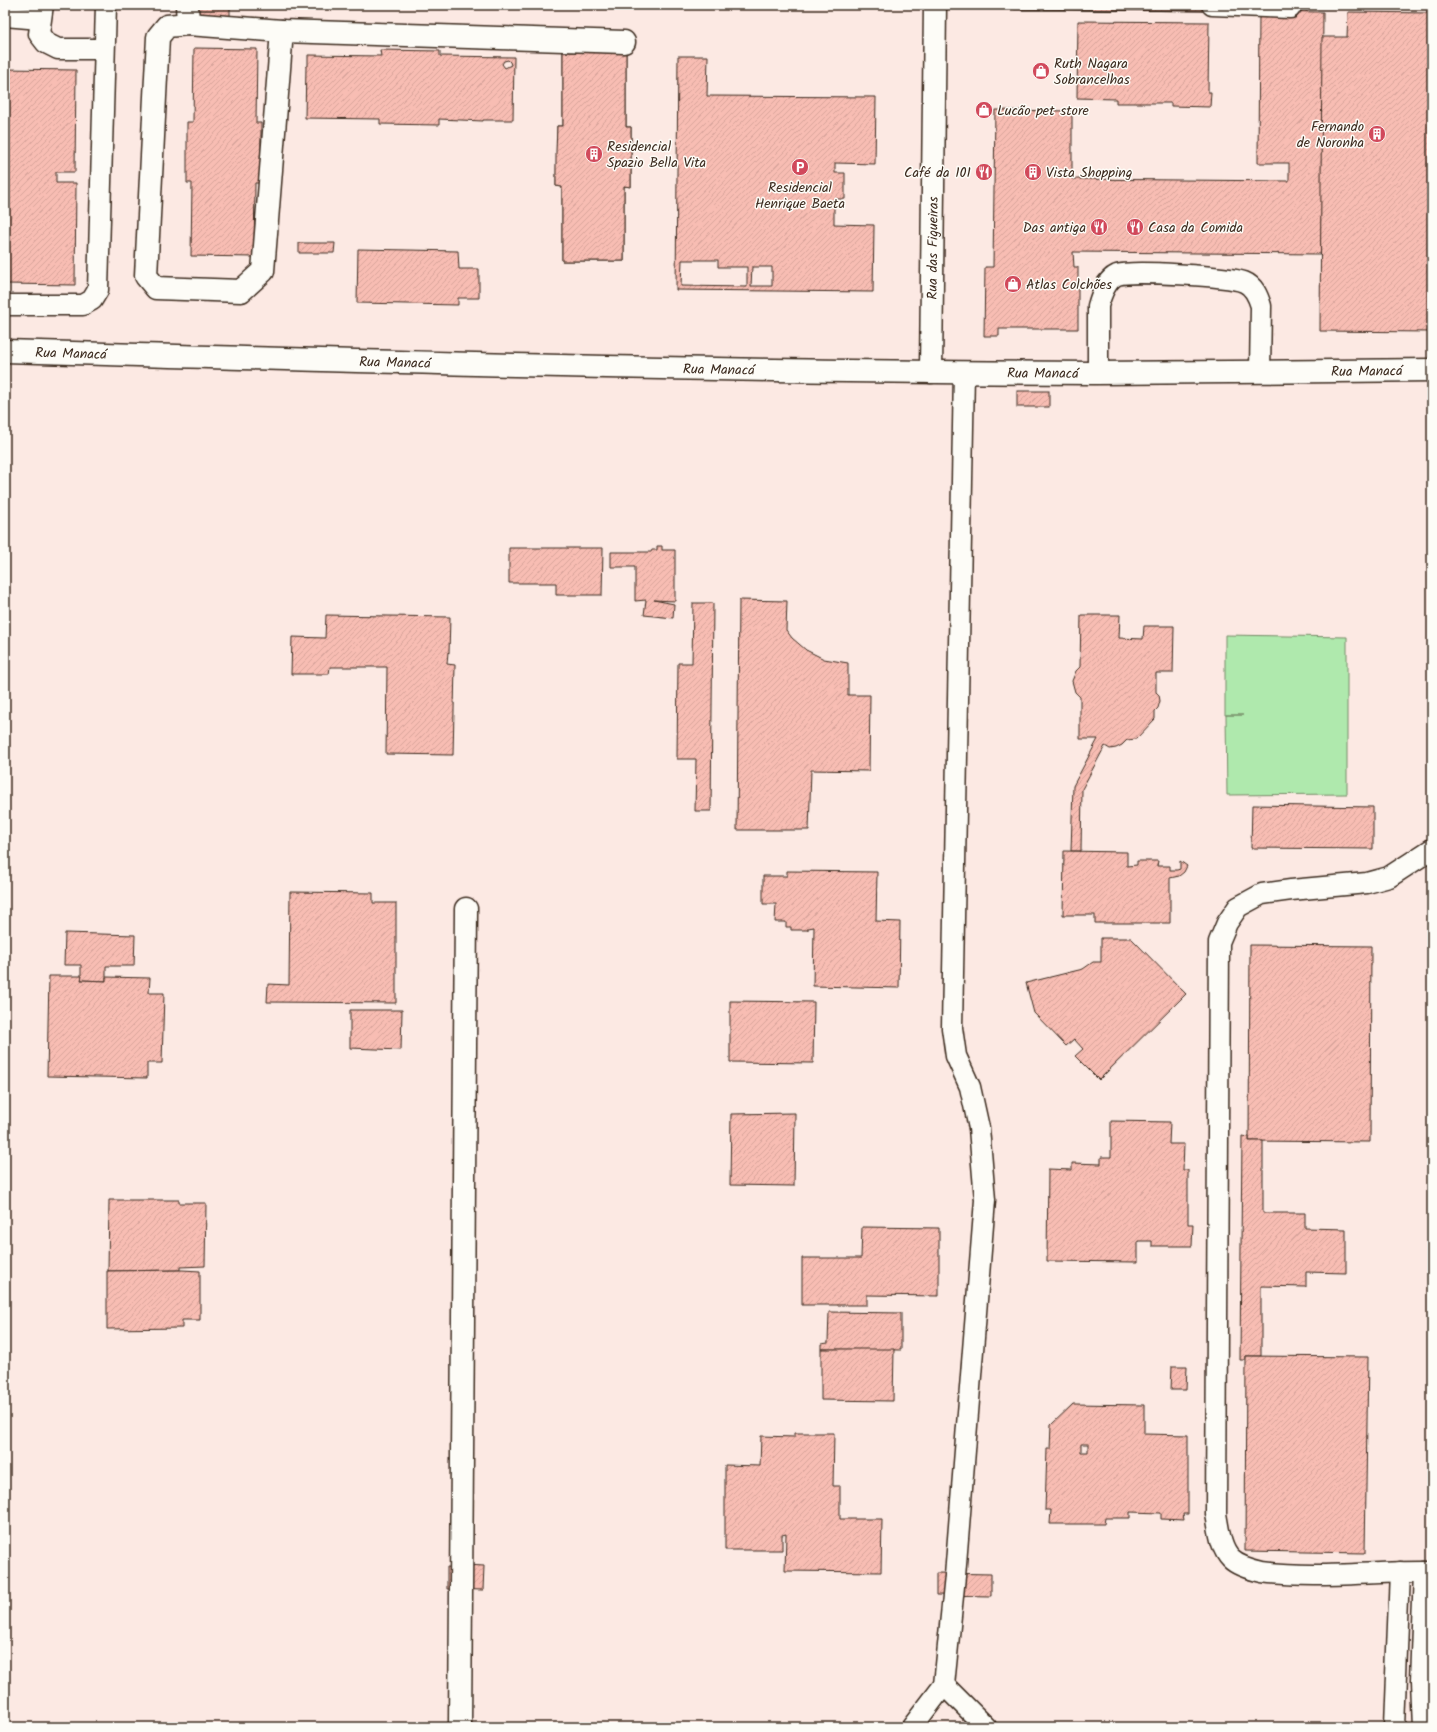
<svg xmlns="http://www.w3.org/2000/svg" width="1437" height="1732" font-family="Kalam,sans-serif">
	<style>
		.grass { fill: #afe9ad; stroke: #758a66 }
		.building { fill: url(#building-hatch); stroke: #3b2a1e; fill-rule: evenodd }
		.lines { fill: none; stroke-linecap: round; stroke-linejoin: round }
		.service-casing { stroke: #3b2a1e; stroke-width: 23 }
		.minor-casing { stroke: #3b2a1e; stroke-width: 25 }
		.tertiary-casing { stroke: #3b2a1e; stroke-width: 25 }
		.service { stroke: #fdfcf7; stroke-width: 20 }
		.minor { stroke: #fdfcf7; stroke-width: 22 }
		.tertiary { stroke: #fdfcf7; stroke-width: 22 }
		.labels { text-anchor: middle; stroke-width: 3; stroke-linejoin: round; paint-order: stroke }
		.poi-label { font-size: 14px; fill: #3b2a1e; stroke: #fdfcf7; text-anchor: start }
		.street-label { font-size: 14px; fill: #3b2a1e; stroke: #fdfcf7 }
	</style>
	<defs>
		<pattern id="building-hatch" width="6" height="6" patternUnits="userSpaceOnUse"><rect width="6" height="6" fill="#f8bdb3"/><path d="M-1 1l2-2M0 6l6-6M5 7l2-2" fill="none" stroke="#d6a39a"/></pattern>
	</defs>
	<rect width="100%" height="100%" fill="#fce9e3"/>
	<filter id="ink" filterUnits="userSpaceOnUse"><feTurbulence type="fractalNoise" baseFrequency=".025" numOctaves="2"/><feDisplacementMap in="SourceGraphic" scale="8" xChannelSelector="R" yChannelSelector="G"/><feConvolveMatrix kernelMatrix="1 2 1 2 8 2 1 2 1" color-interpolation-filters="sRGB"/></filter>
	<g filter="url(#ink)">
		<polygon class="grass" points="1225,635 1347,637 1347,794 1227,795 1226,715 1243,715 1225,715"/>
		<g class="building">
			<polygon points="190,5 230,5 230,26 190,25"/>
			<polygon points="1014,5 1314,5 1305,12 1014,9"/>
			<polygon points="1014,5 1314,5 1305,12 1014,9"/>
			<polygon points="1259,11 1323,12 1321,254 1073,252 1074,267 1078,267 1078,329 999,329 999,336 984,336 985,267 993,267 995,110 1072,111 1072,179 1289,181 1289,163 1258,163"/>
			<polygon points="1348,12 1432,13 1432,332 1320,331 1322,37 1347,37"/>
			<polygon points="1078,21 1209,22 1208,92 1211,92 1210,107 1171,106 1171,103 1116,103 1116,99 1077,98"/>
			<polygon points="194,48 257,49 256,123 261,123 261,183 255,183 254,257 191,256 192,183 187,183 187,122 193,122"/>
			<path d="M380 50 440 51V56L514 57 513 120H483V121L439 119V125L380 124V119L305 118 306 66H308V55L381 56ZM508 60 510 62 511 65 505 68 502 64 504 61Z"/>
			<path d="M563 52H626V127H631V187L624 186V261H562V187L556 186 557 126H563ZM567 246H571L575 249V254H573L572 256H568L565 254V250Z"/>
			<polygon points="563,52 626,52 626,127 631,127 631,187 624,186 624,261 562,261 562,187 556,186 556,151 557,126 563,126"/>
			<path d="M678 56H708L707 96 876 97 875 164 835 163V173H845V199H834V224L874 225 873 292 676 290ZM682 260H718V267H747V287L681 286ZM752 267H772V286H751Z"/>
			<polygon points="5,69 76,70 75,172 56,172 56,183 76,183 75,285 5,284"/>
			<polygon points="299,243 335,243 334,253 299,253"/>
			<polygon points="358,249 458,251 459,269 479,269 479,298 458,298 458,305 357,303"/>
			<rect x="1017" y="391" width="32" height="16"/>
			<polygon points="657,546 662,546 662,550 675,550 675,601 654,600 674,604 673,618 644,615 646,600 635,601 635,567 611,567 611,552 651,552 652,550 657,550"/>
			<polygon points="509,548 603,548 602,595 556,595 556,583 509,583"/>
			<polygon points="739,600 787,601 786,630 792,638 806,650 824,659 848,663 848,695 870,695 869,771 811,770 809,830 737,830"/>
			<polygon points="693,603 713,603 711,811 695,811 696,759 677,759 678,663 692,663"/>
			<polygon points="326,615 450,617 449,653 448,652 447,664 455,665 453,755 386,754 387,667 330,667 329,674 291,674 292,637 325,638"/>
			<polygon points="1081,615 1120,615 1119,638 1143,639 1144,626 1174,626 1173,673 1156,673 1156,692 1159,695 1160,701 1158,708 1155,711 1155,719 1136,739 1127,740 1122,745 1116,748 1110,749 1105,746 1082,789 1081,851 1071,851 1073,786 1098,739 1080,739 1080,697 1075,692 1072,681 1076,671 1080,667"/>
			<polygon points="1252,805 1373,807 1373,849 1251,848"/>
			<polygon points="1064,851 1127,852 1127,866 1137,865 1137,861 1158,861 1157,866 1170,866 1170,870 1177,870 1180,869 1180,861 1187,866 1184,872 1179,876 1170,878 1170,923 1095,923 1095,915 1063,915"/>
			<polygon points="787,871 877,872 876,921 900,922 899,988 813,986 814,927 808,928 808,930 791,930 791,927 786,927 786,922 775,922 776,904 763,904 763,876 787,876"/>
			<polygon points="290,892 373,893 373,903 396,903 396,1003 267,1002 268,984 289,985"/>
			<polygon points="65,933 135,935 134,966 106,966 106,981 81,980 81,965 64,965"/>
			<polygon points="1101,938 1131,938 1186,994 1099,1080 1075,1056 1083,1049 1074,1039 1066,1046 1034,1013 1026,983 1083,969 1093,962 1101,962"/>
			<polygon points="1250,945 1371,946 1370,1142 1249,1141"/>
			<polygon points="49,976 82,976 81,980 106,981 106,977 150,978 149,993 164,993 162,1063 147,1063 147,1078 47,1076"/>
			<polygon points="730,1001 814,1002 813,1063 730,1062"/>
			<polygon points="350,1010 402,1010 401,1050 350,1048"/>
			<polygon points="795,1113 794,1186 730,1185 731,1114"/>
			<polygon points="1111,1121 1170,1122 1169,1144 1184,1144 1183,1170 1188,1170 1188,1224 1193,1224 1192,1246 1152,1246 1152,1241 1138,1241 1138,1262 1047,1261 1048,1169 1072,1170 1072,1163 1101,1164 1101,1157 1111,1157"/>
			<polygon points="1242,1136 1249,1137 1249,1141 1263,1141 1263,1213 1305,1213 1305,1228 1346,1229 1346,1273 1306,1272 1306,1287 1261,1286 1261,1356 1246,1356 1246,1360 1240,1360"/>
			<polygon points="109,1200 179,1200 179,1203 206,1203 205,1266 180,1267 180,1270 108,1271"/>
			<polygon points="862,1227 939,1228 939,1296 867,1295 867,1305 802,1305 802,1258 861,1258"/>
			<polygon points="182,1270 200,1271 200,1320 182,1320 182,1328 107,1329 107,1271"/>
			<polygon points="829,1312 901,1313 901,1350 821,1349 821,1344 828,1343"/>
			<polygon points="821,1349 894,1349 893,1401 821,1400"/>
			<polygon points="1246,1356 1368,1357 1365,1553 1245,1551"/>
			<polygon points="1172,1366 1187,1366 1186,1390 1171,1390"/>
			<path d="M1073 1404 1144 1405V1434L1188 1435V1514H1183L1184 1520 1161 1519V1513L1130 1512V1518H1105L1104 1524H1050L1051 1510H1045L1047 1449H1050L1051 1425ZM1081 1444H1088V1452H1081Z"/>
			<polygon points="794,1433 834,1433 833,1486 840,1486 840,1519 882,1519 881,1572 785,1571 786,1534 782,1535 782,1550 725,1550 725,1465 760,1466 761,1436 794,1437"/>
			<polygon points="466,1565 484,1566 483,1590 447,1589 447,1567 466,1568"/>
			<polygon points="936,1573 991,1574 991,1596 936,1595"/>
		</g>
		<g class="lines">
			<defs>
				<g id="service">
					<polyline points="43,5 39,34 46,43 58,49 104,49"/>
					<polyline points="1212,5 1290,8 1292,5"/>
					<polyline points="5,16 40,19"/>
					<polyline points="5,305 83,305 92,300 98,290 106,5"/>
					<path d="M1098 373V306C1101 295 1106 280 1117 275 1131 270 1229 276 1244 282 1254 286 1258 296 1261 306L1260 372"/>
					<path d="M1432 849 1389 877 1367 883 1291 890 1262 894 1238 907 1227 923 1219 942 1216 1514C1219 1529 1220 1548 1231 1559 1238 1566 1253 1570 1262 1572 1318 1579 1376 1571 1432 1572"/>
					<polyline points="944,1685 986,1727"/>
					<polyline points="912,1727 944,1685 955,1576 985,1200 979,1128 970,1087 956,1056 952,1028 964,372"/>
					<polyline points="1394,1727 1400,1572"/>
					<polyline points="1423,1727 1421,1681 1425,1572"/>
				</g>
				<g id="minor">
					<polyline points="187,5 188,24 282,31 624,42"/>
					<polyline points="188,24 167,26 158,37 146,276 156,288 241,291 263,271 282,31"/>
					<path id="s1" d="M931 372 935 5"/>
					<polyline points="460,1727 466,909"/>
				</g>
				<g id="tertiary">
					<path id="s2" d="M5 351C368 362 732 372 1095 373 1207 373 1320 371 1432 370"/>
				</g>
			</defs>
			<use href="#service" class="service-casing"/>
			<use href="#minor" class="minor-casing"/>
			<use href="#tertiary" class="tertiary-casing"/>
			<use href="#service" class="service"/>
			<use href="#minor" class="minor"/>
			<use href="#tertiary" class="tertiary"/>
		</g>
	</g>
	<defs>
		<symbol id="shop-disc" viewBox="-11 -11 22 22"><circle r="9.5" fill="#d1495b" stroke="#fdfcf7"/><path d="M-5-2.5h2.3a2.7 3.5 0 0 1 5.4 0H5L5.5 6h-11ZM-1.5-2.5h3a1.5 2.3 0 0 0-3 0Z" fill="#fff"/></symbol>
		<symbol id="building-disc" viewBox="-11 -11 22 22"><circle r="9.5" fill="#d1495b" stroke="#fdfcf7"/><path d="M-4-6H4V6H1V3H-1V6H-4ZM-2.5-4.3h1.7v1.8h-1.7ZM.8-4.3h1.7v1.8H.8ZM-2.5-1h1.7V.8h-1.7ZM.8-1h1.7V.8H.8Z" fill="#fff"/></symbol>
		<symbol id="parking-disc" viewBox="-11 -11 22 22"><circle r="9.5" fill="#d1495b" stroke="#fdfcf7"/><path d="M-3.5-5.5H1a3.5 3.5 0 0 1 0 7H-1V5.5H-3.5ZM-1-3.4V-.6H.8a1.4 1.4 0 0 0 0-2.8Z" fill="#fff"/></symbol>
		<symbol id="restaurant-disc" viewBox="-11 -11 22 22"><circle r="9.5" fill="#d1495b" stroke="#fdfcf7"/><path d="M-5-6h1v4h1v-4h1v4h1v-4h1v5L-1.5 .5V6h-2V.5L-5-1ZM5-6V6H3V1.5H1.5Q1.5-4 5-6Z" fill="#fff"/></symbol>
	</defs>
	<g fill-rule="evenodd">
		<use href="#shop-disc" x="1031" y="61" width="20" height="20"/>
		<use href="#shop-disc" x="974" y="100" width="20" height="20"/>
		<use href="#building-disc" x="1367" y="124" width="20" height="20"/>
		<use href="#building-disc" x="584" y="144" width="20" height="20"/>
		<use href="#parking-disc" x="790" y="157" width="20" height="20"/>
		<use href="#restaurant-disc" x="974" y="162" width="20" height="20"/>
		<use href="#building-disc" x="1023" y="162" width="20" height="20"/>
		<use href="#restaurant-disc" x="1089" y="217" width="20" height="20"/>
		<use href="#restaurant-disc" x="1125" y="217" width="20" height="20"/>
		<use href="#shop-disc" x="1003" y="274" width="20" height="20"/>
	</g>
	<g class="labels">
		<g class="poi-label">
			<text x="1054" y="68">Ruth Nagara<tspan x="1054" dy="16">Sobrancelhas</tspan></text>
			<text x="997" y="115">Lucão pet store</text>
			<text x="1364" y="131" text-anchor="end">Fernando<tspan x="1364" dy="16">de Noronha</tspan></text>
			<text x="607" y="151">Residencial<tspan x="607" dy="16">Spazio Bella Vita</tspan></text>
			<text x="971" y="177" text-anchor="end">Café da 101</text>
			<text x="1046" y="177">Vista Shopping</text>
			<text x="800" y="192" text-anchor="middle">Residencial<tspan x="800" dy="16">Henrique Baeta</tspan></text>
			<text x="1086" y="232" text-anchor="end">Das antiga</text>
			<text x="1148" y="232">Casa da Comida</text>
			<text x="1026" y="289">Atlas Colchões</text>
		</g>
		<g class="street-label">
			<text dy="5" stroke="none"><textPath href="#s1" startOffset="124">Rua das Figueiras</textPath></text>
			<text dy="5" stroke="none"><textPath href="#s2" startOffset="66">Rua Manacá</textPath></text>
			<text dy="5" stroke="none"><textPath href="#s2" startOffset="390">Rua Manacá</textPath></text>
			<text dy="5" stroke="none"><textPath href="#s2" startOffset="714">Rua Manacá</textPath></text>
			<text dy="5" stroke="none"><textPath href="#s2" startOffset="1362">Rua Manacá</textPath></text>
			<text dy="5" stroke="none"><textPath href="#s2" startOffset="1038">Rua Manacá</textPath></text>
		</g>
	</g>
	<rect width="1437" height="1732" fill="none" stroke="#fdfcf7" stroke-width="20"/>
	<rect x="10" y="10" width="1417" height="1712" fill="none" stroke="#3b2a1e" stroke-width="1.5" filter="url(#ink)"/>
</svg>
